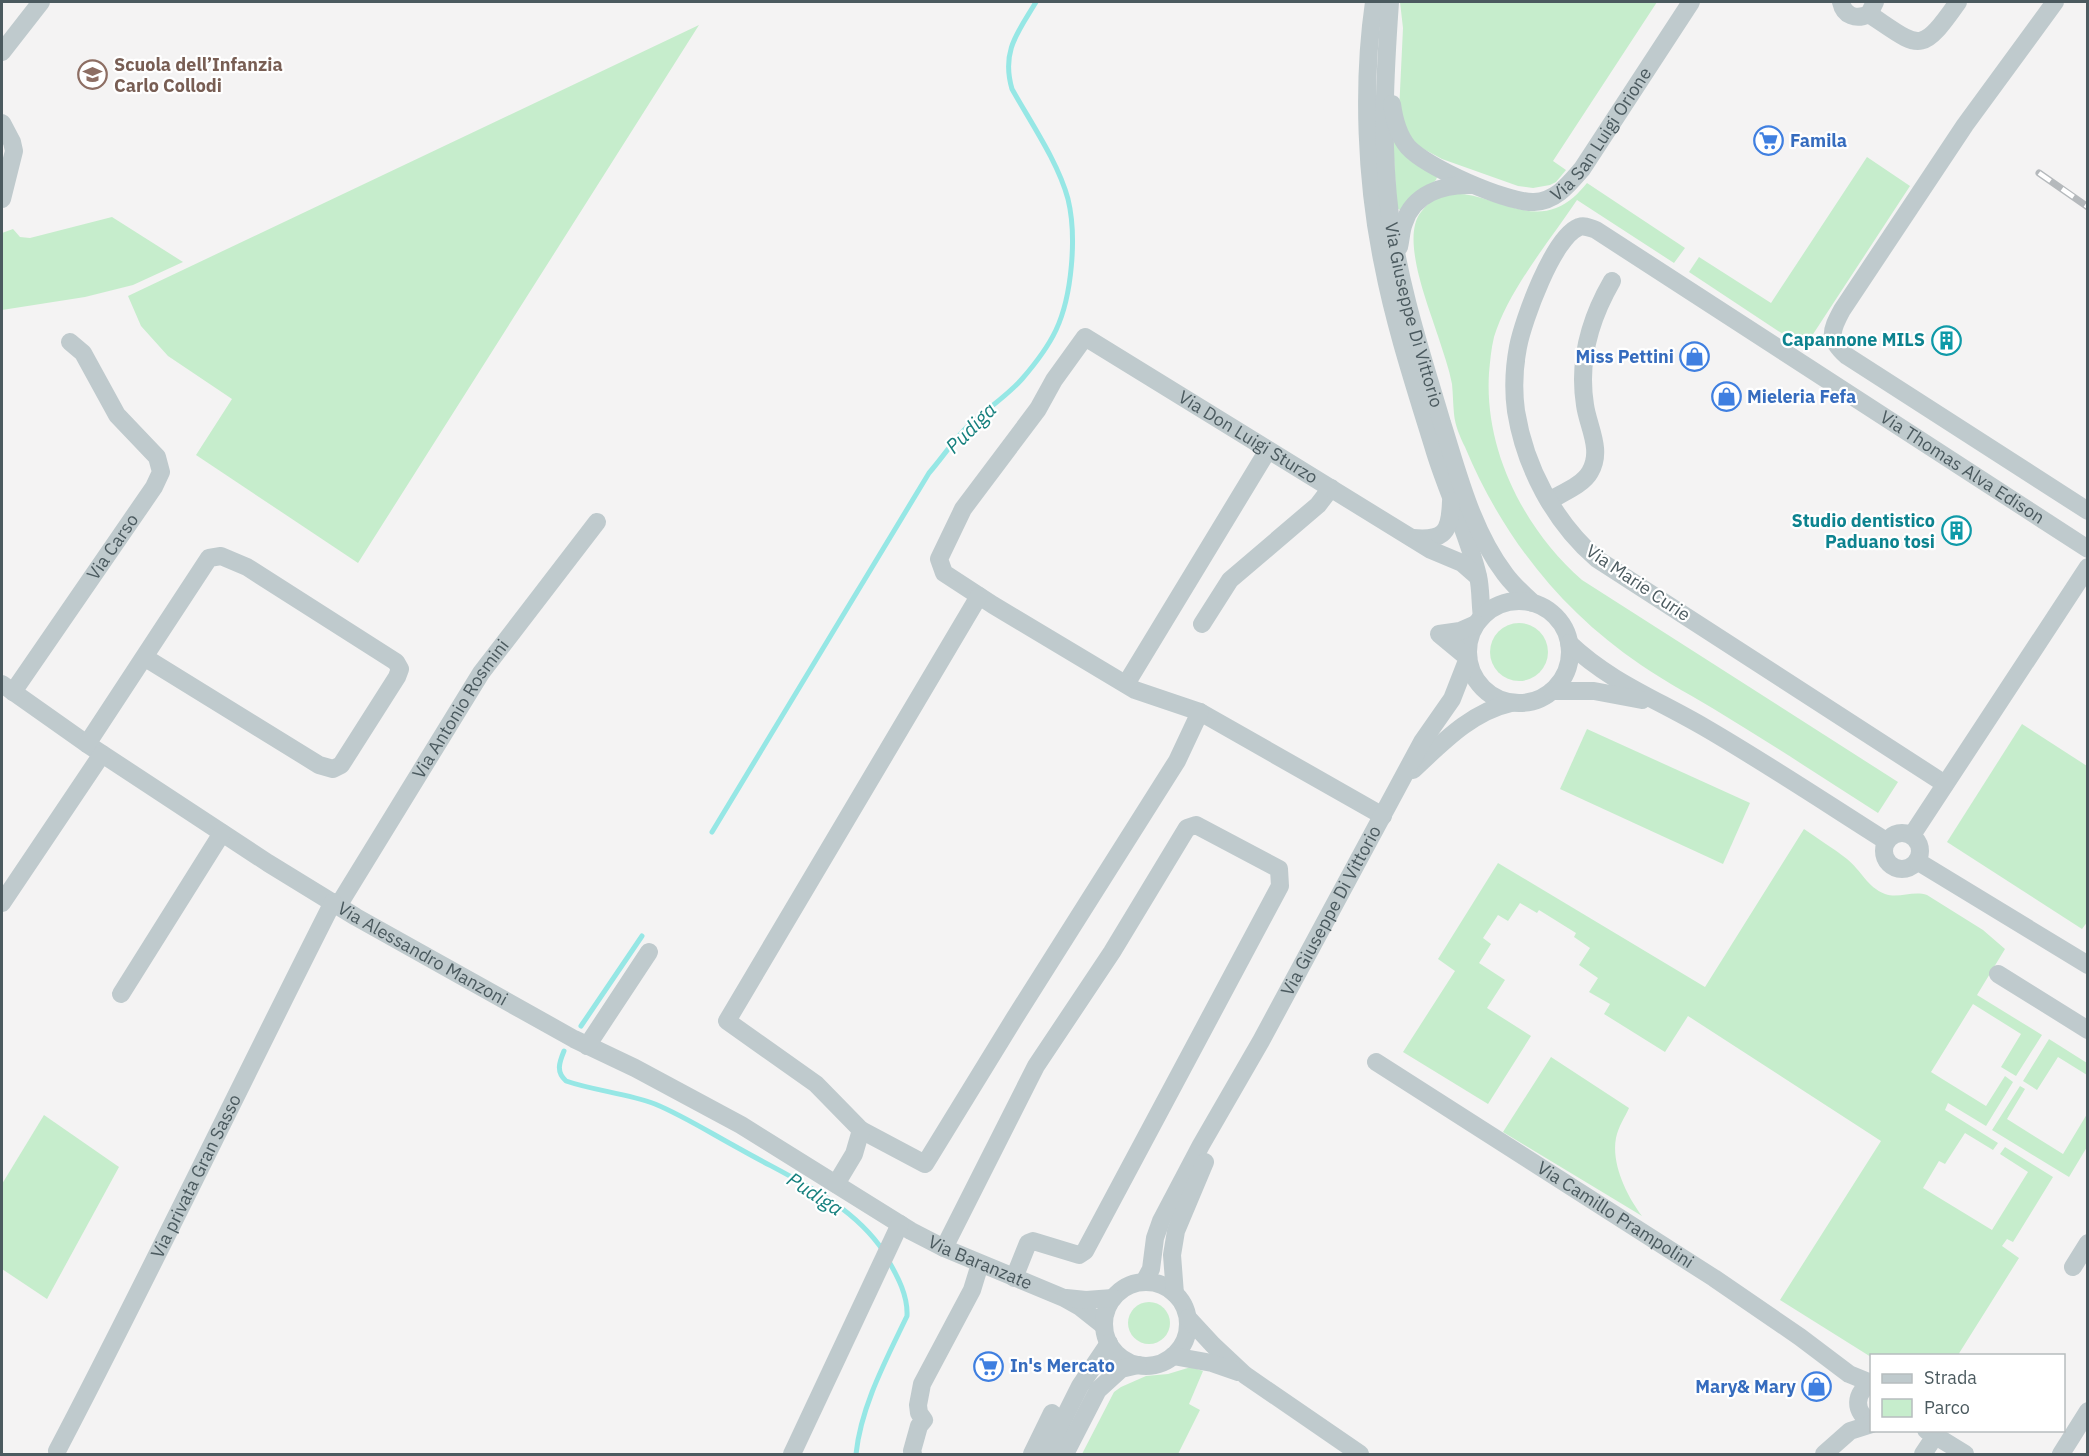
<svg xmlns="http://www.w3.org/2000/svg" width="2089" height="1456" font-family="'IBM Plex Sans',sans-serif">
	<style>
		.green { fill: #c6edcc }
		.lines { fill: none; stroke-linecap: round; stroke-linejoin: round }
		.stream { stroke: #96e7e5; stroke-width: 5 }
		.minor { stroke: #bfcacd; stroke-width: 18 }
		.rail-casing { stroke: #b5b9bc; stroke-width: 7 }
		.rail { stroke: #fff; stroke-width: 4.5; stroke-dasharray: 14; stroke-linecap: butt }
		.labels { text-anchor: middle; stroke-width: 4.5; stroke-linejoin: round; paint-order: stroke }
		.education-label { font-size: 18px; font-weight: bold; fill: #785e54; stroke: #fff; text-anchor: start }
		.street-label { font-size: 18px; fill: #4b5a5f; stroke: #fff }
		.shop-label { font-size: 18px; font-weight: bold; fill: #366cbe; stroke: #fff; text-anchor: start }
		.culture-label { font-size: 18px; font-weight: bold; fill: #0d838f; stroke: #fff; text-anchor: end }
		.water-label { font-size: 20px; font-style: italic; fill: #16807e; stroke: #fff }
	</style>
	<rect width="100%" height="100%" fill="#f4f3f3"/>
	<g class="green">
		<polygon points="1400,2 1657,2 1553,161 1566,170 1556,182 1550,185 1533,188 1518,186 1442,159 1418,146 1410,136 1399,112 1403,28"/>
		<polygon points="699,25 358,563 196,455 232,399 168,356 141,326 128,296"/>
		<polygon points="1393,142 1395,142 1437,177 1436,180 1400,210 1397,208"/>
		<polygon points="1867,157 1910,186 1804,348 1689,272 1699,257 1771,303"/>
		<path d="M1587 183 1685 248 1674 263 1577 200C1549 242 1509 289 1494 337 1491 349 1490 362 1489 373 1484 451 1525 530 1582 580L1898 782 1878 813C1826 780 1775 746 1722 714 1695 697 1667 683 1641 665 1561 611 1502 536 1465 447 1460 437 1455 425 1454 414 1453 404 1453 394 1452 384 1449 368 1443 352 1438 336 1429 307 1400 238 1421 212 1457 165 1511 226 1556 208 1569 203 1578 194 1587 183Z"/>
		<polygon points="112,217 183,262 133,285 85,297 2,310 2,233 13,229 20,237 30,238"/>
		<circle cx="1519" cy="652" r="29"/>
		<polygon points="2022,724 2087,766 2088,921 2082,929 1947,842"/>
		<polygon points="1587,729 1750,803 1723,864 1560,789"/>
		<path d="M1804 829C1818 839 1833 848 1847 859 1861 870 1867 887 1885 894 1899 899 1913 890 1927 895L1983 930 2005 949 1977 995 2042 1035 2016 1076 2001 1067 2021 1034 1973 1004 1931 1072 1986 1106 2005 1076 2013 1082 1986 1126 1948 1103 1945 1110 1998 1143 1993 1150 1965 1133 1945 1164 1939 1161 1923 1188 1992 1230 2028 1172 2000 1154 2005 1147 2053 1177 2013 1242 2007 1239 2002 1246 2019 1258 1958 1355 1871 1357 1780 1300 1881 1141 1688 1016 1665 1052 1604 1014 1610 1004 1589 992 1598 978 1579 965 1590 948 1574 937 1576 933 1539 910 1537 913 1520 903 1508 921 1498 915 1483 938 1491 944 1479 963 1505 980 1487 1008 1531 1036 1488 1104 1403 1052 1455 971 1438 959 1498 863 1705 987Z"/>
		<polygon points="2049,1039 2087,1063 2087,1075 2058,1057 2037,1090 2023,1081"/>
		<path d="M1551 1057 1629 1108C1625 1117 1618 1127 1616 1138 1611 1164 1627 1196 1642 1216L1503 1132Z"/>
		<polygon points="2020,1086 2025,1089 2007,1119 2063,1154 2087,1114 2087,1147 2069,1177 1992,1130"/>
		<polygon points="44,1115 119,1167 47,1299 2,1269 2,1184"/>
		<circle cx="1149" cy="1323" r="21"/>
		<polygon points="1191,1367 1203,1371 1189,1404 1200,1410 1178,1454 1082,1454 1114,1392 1121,1387 1146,1376 1168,1374"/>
	</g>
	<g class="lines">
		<g class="stream">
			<path d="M712 832 929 473C942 458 953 441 967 427 985 410 1006 397 1022 379 1035 364 1048 347 1056 330 1072 296 1077 236 1068 199 1058 162 1031 123 1012 89 1001 51 1018 32 1036 2"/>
			<polyline points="581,1026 642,936"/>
			<path d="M564 1051C559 1063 556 1072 566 1081 595 1091 626 1093 655 1104 684 1116 712 1134 740 1149 791 1178 851 1202 884 1252"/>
			<path d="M856 1454C861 1406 886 1360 907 1316 908 1296 898 1277 888 1260"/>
		</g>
		<g class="minor">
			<path d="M1374 2C1362 84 1366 182 1383 264 1395 327 1416 390 1435 452 1448 494 1468 534 1478 576 1481 589 1480 603 1482 617"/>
			<path id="s1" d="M1390 2C1385 73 1381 144 1390 215 1399 286 1422 355 1442 423 1458 473 1472 531 1505 574 1513 585 1523 594 1533 603"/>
			<path d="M1841 2C1844 16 1856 20 1869 14L1875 2"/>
			<path d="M2055 2 1965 125 1842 310C1830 332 1828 339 1847 356L2088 511"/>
			<path d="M1869 14C1920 48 1920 56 1958 2"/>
			<polyline points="2,52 41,2"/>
			<path id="s2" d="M1392 104C1394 119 1398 135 1408 147 1426 167 1507 203 1534 202 1556 201 1569 184 1582 169L1691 2"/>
			<polyline points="2,123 12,142 14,151 2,199"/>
			<path d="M1399 247C1401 239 1401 230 1404 223 1413 194 1443 184 1471 185"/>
			<path d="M1549 501C1562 493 1583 485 1590 472 1603 450 1588 427 1585 405 1578 361 1590 319 1612 281"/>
			<path d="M1412 538C1445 541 1450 532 1451 501"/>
			<circle cx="1519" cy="652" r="51"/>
			<polyline points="1202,624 1230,580 1318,505 1331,488"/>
			<path d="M1569 643C1610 682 1656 699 1704 727 1766 763 1826 803 1886 841"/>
			<path id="s3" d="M2 684 87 744 268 863 356 917 574 1039 635 1068 741 1125 911 1231 944 1248 1064 1298 1080 1307 1104 1326"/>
			<polyline points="1126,684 1268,450"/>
			<polyline points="1552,691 1594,691 1642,700"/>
			<path id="s4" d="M13 692 154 487 161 472 157 457 117 415 83 353 70 342"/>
			<polyline points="87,744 209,558 221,556 247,567 396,662 400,669 397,677 341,765 333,769 319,765 144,657"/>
			<path d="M1413 770C1442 743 1471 712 1511 703"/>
			<path id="s5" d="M1945 784 1597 559C1554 522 1525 467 1516 411 1513 389 1514 368 1518 347 1523 321 1553 237 1579 227 1585 225 1590 228 1596 230L2088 549"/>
			<path id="s6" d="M1383 816 1200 712 1135 690 993 605 944 573 939 559 963 509 1038 409 1054 380 1085 337 1431 550 1462 563 1478 577"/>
			<circle cx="1902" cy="851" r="18"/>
			<polyline points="1912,835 2088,567"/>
			<polyline points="1917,861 2088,965"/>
			<polyline points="2,903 102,754"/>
			<path id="s7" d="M338 906 481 673 597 522"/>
			<polyline points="1998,974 2088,1030"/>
			<polyline points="121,994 222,833"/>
			<polyline points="587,1046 649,952"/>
			<path id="s8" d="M1376 1062 1714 1278 1800 1337 1849 1374 1871 1383"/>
			<polyline points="861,1130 925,1164 1014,1019 1177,761 1200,712"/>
			<polyline points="836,1184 854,1154 861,1130 816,1084 727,1021 979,596"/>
			<polyline points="944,1248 1036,1066 1112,952 1187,828 1196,825 1279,869 1280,886 1085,1251 1079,1255 1033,1241 1028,1243 1014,1278"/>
			<polyline points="2073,1267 2088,1243"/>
			<path id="s9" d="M1144 1282 1151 1269 1155 1238 1161 1221 1201 1145 1261 1041 1422 742 1452 699 1468 658 1439 634 1460 631 1476 624"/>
			<circle cx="1146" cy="1324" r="42"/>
			<polyline points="1175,1294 1172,1255 1176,1231 1205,1162"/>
			<polyline points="1066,1298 1086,1300 1113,1298"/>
			<polyline points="1188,1318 1213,1345 1245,1375 1360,1454"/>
			<polyline points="1173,1356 1212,1363 1238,1372"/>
			<path d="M1872 1383C1854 1392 1853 1413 1872 1422"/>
			<polyline points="1926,1430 1965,1454"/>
			<path id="s10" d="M57 1451C152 1270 240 1085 333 902"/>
			<polyline points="792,1454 900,1224"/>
			<polyline points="913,1454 912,1451 919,1426 924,1420 919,1413 918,1405 922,1384 972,1290 980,1264"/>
			<polyline points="1032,1454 1052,1413"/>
			<polyline points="1046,1454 1080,1386 1109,1343"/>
			<polyline points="1065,1454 1098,1390 1121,1369 1138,1365"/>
			<polyline points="1824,1454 1850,1431 1872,1424"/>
			<polyline points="1923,1454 1935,1436"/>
			<polyline points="2061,1454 2088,1411"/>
		</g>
		<defs>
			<polyline id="rail" points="2039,173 2088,207"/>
		</defs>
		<use href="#rail" class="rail-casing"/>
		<use href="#rail" class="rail"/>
	</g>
	<defs>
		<symbol id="school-ring" viewBox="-11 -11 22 22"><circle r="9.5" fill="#fff" stroke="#8d6e63" stroke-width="1.5"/><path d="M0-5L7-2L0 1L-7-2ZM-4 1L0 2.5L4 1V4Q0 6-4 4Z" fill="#8d6e63"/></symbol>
		<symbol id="supermarket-ring" viewBox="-11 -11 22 22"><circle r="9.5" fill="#fff" stroke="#3f7fe0" stroke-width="1.5"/><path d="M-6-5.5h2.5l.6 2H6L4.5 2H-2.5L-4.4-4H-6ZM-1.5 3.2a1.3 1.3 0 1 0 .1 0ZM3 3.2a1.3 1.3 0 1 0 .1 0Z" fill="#3f7fe0"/></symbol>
		<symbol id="building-ring" viewBox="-11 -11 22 22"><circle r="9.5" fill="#fff" stroke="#0f9aa8" stroke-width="1.5"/><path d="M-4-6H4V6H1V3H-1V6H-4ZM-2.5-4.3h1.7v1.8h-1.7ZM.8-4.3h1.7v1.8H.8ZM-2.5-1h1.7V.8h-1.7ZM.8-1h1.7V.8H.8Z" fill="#0f9aa8"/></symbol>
		<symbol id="shop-ring" viewBox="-11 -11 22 22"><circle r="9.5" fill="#fff" stroke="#3f7fe0" stroke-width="1.5"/><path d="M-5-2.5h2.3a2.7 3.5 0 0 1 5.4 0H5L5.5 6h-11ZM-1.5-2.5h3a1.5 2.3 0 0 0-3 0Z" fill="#3f7fe0"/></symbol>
	</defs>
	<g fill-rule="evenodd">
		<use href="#school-ring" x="76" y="58" width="33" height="33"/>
		<use href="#supermarket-ring" x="1752" y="124" width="33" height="33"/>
		<use href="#building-ring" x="1930" y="324" width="33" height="33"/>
		<use href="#shop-ring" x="1678" y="340" width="33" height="33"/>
		<use href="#shop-ring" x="1710" y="380" width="33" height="33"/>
		<use href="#building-ring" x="1940" y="514" width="33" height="33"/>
		<use href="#supermarket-ring" x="972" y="1350" width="33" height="33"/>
		<use href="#shop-ring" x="1800" y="1370" width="33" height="33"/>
	</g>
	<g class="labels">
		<g class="education-label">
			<text x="114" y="71">Scuola dell’Infanzia<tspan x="114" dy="21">Carlo Collodi</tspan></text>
		</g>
		<g class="street-label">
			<text dy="6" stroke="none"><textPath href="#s2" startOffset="285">Via San Luigi Orione</textPath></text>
			<text dy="6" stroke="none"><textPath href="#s1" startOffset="316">Via Giuseppe Di Vittorio</textPath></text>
			<text dy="6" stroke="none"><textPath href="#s6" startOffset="976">Via Don Luigi Sturzo</textPath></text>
			<text dy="6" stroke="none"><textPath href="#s5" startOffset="1242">Via Thomas Alva Edison</textPath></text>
			<text dy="6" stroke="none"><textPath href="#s4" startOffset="176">Via Carso</textPath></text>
			<text transform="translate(1638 583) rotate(34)" y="6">Via Marie Curie</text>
			<text dy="6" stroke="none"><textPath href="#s7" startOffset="232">Via Antonio Rosmini</textPath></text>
			<text dy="6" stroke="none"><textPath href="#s9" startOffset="418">Via Giuseppe Di Vittorio</textPath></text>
			<text dy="6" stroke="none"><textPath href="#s3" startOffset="500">Via Alessandro Manzoni</textPath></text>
			<text dy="6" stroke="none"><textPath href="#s10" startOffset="308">Via privata Gran Sasso</textPath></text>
			<text dy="6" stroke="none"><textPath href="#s8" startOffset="284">Via Camillo Prampolini</textPath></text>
			<text dy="6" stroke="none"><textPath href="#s3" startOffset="1138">Via Baranzate</textPath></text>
		</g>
		<g class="shop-label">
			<text x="1790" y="147">Famila</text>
			<text x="1674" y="363" text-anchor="end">Miss Pettini</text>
			<text x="1747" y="403">Mieleria Fefa</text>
			<text x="1010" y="1372">In's Mercato</text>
			<text x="1796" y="1393" text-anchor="end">Mary&amp; Mary</text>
		</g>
		<g class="culture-label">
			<text x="1925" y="346">Capannone MILS</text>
			<text x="1935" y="527">Studio dentistico<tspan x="1935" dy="21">Paduano tosi</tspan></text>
		</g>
		<g class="water-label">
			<text transform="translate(971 428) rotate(-45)" y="7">Pudiga</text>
			<text transform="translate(815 1194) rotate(33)" y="7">Pudiga</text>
		</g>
	</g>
	<rect width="2089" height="1456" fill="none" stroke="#4b5a5f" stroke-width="6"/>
	<rect x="1870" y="1354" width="195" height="78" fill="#ffffff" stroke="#b7bdbf" stroke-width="1.5"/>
	<rect x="1882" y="1374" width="30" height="9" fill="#bfcacd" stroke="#b7bdbf" stroke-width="1.5"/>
	<text x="1924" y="1384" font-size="18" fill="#4b5a5f">Strada</text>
	<rect x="1882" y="1399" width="30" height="18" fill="#c6edcc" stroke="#b7bdbf" stroke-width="1.5"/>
	<text x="1924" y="1414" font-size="18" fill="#4b5a5f">Parco</text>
</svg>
